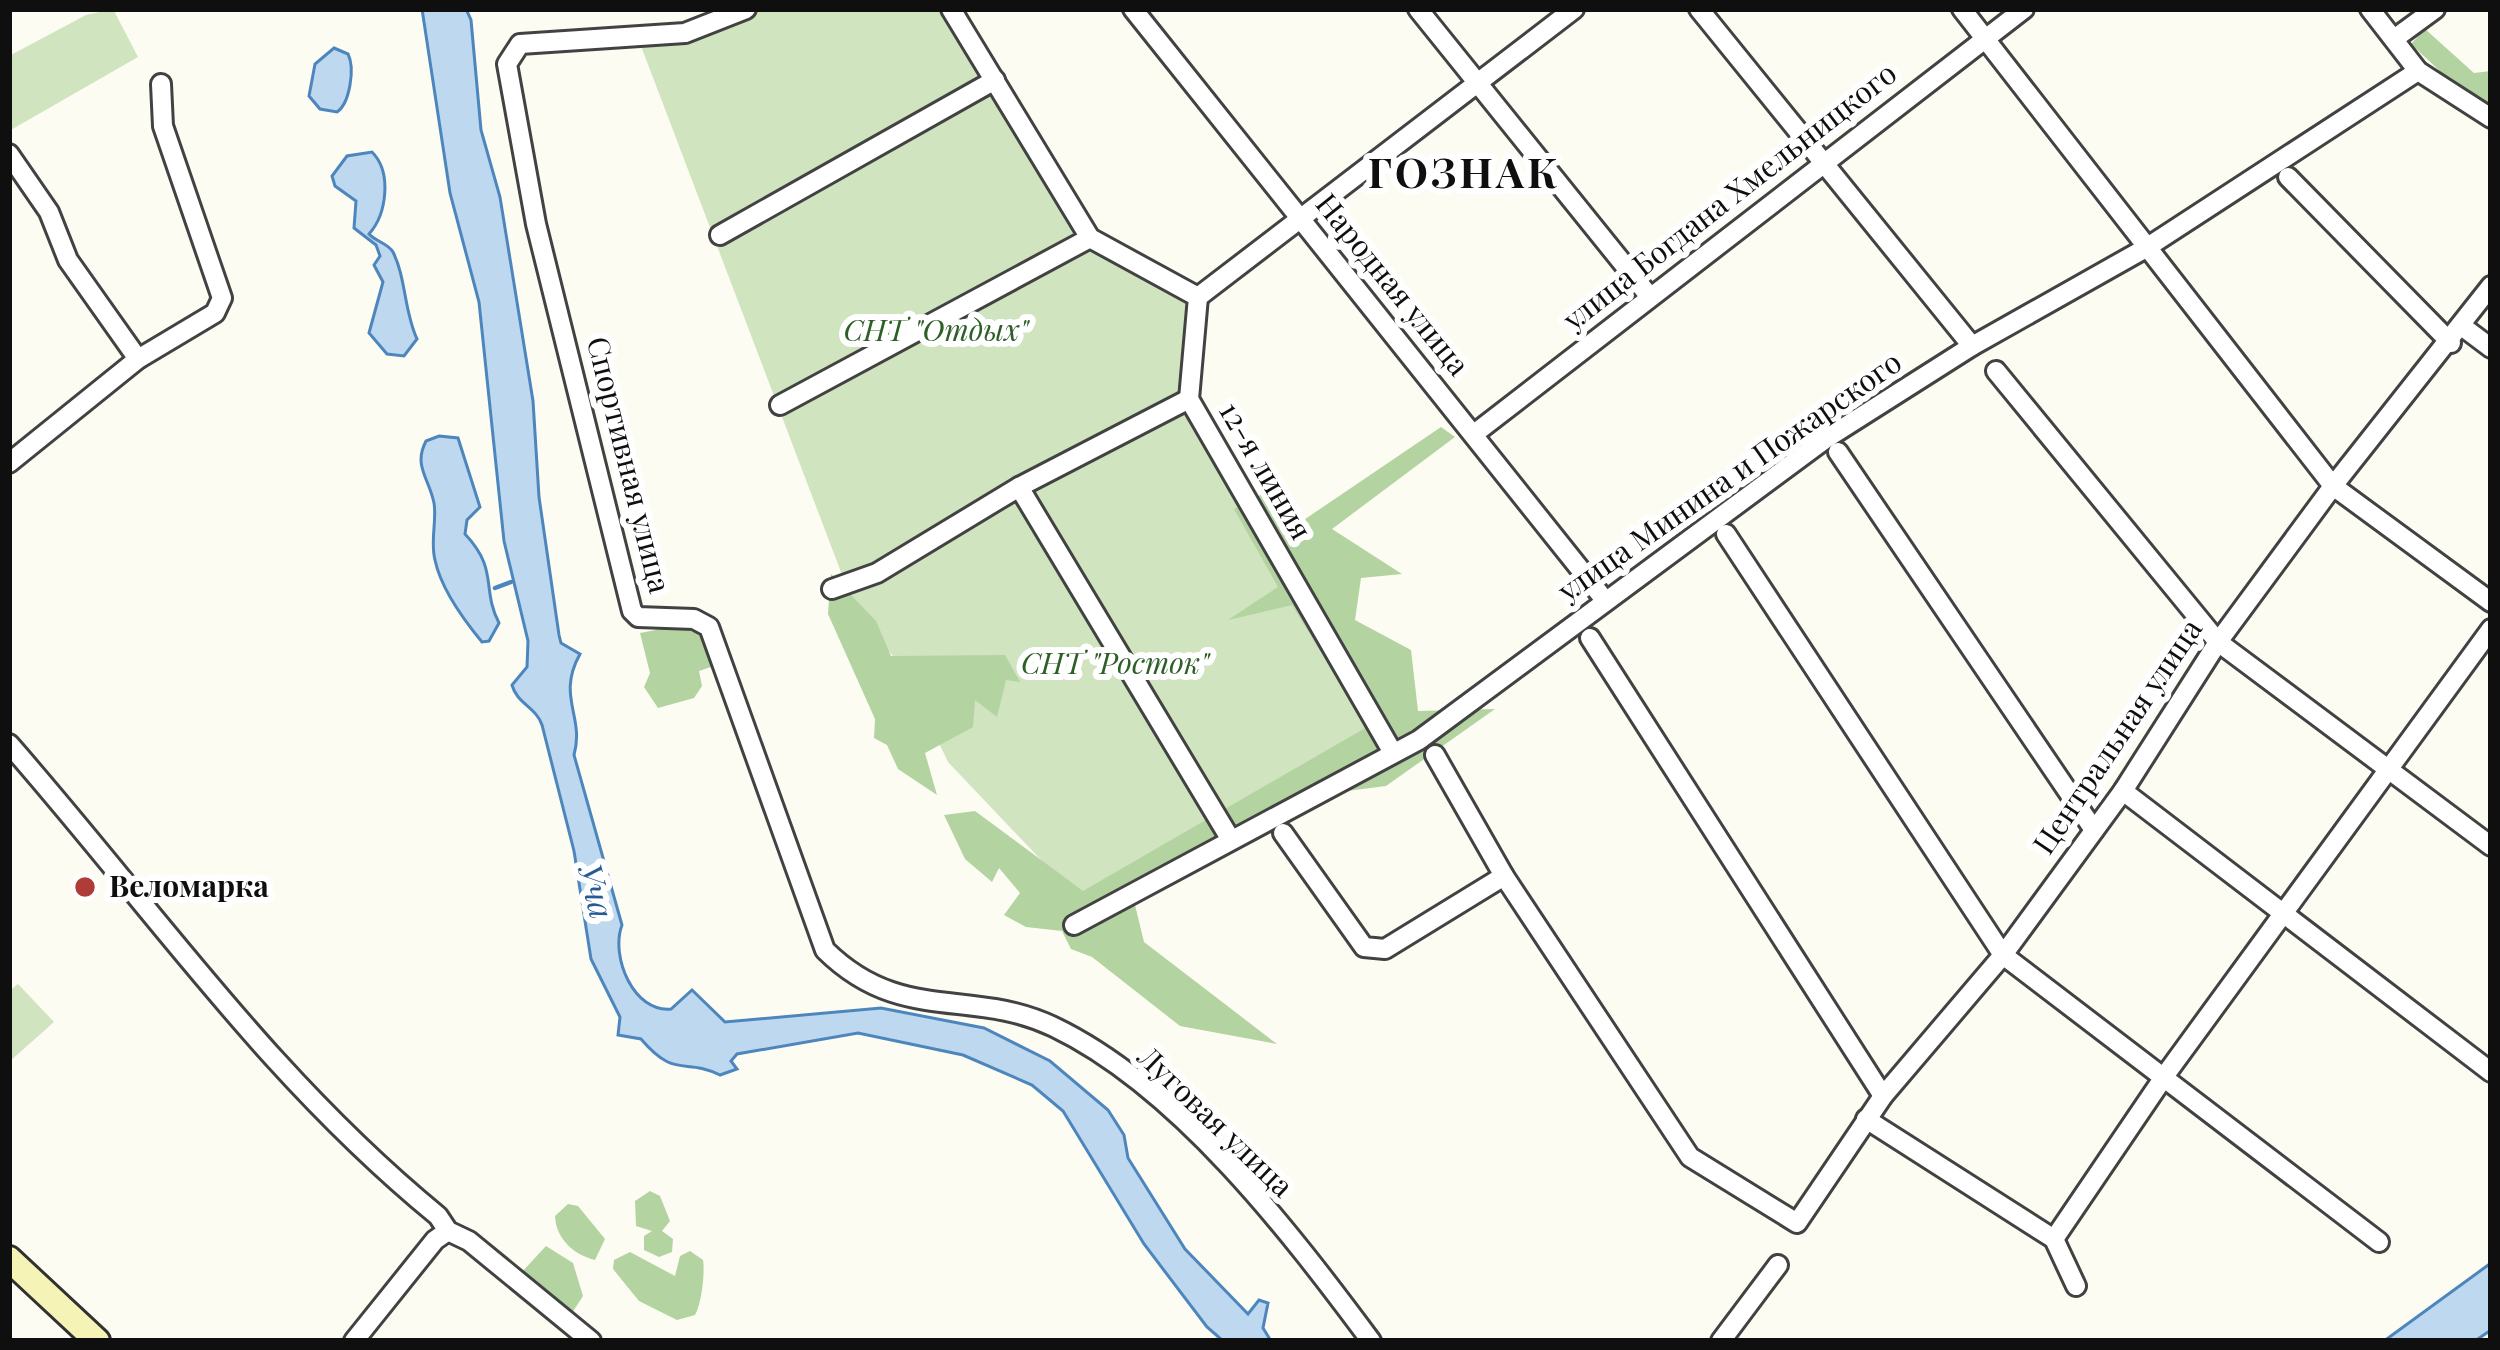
<svg xmlns="http://www.w3.org/2000/svg" width="2500" height="1350" font-family="'Playfair Display',serif">
	<style>
		.green { fill: #cfe4bf }
		.forest { fill: #b3d3a1 }
		.water { fill: #bdd8ef; stroke: #4d86bd; stroke-width: 3 }
		.lines { fill: none; stroke-linecap: round; stroke-linejoin: round }
		.stream { stroke: #4d86bd; stroke-width: 4.5 }
		.minor-casing { stroke: #424242; stroke-width: 24 }
		.secondary-casing { stroke: #313131; stroke-width: 30 }
		.minor { stroke: #fff; stroke-width: 18 }
		.secondary { stroke: #f5f4b6; stroke-width: 24 }
		.poi-dot { fill: #af3c37; stroke: #fff; stroke-width: 4.5 }
		.labels { text-anchor: middle; stroke-width: 12; stroke-linejoin: round; paint-order: stroke }
		.street-label { font-size: 30px; fill: #0f0f0f; stroke: #fff }
		.park-label { font-size: 30px; font-style: italic; fill: #2d5f27; stroke: #fff }
		.poi-label { font-size: 30px; font-weight: bold; fill: #0f0f0f; stroke: #fff; text-anchor: start }
		.water-label { font-size: 33px; font-style: italic; fill: #275a92; stroke: #fff }
		.district-label { font-size: 42px; font-weight: bold; letter-spacing: 3px; fill: #0f0f0f; stroke: #fff }
	</style>
	<rect width="100%" height="100%" fill="#fdfcf3"/>
	<g class="green">
		<polygon points="113,9 138,57 9,131 9,56 86,15"/>
		<polygon points="763,9 939,9 1089,246 1194,299 1186,397 844,580 641,46 689,38"/>
		<polygon points="1186,407 1377,737 1080,901 948,762 904,669 840,594"/>
		<polygon points="18,984 54,1022 9,1062 9,991"/>
	</g>
	<g class="forest">
		<polygon points="2425,29 2474,73 2491,71 2491,106 2473,102 2411,44"/>
		<polygon points="1441,427 1455,437 1332,529 1402,574 1361,578 1355,620 1411,650 1418,711 1495,709 1386,786 1347,791 1135,905 1144,942 1277,1044 1180,1026 1092,957 1071,949 1062,931 1026,927 1004,915 1020,893 999,868 992,882 965,859 944,815 975,811 1083,891 1367,727 1292,605 1228,620 1278,587 1234,509 1264,493 1289,530"/>
		<polygon points="831,574 876,621 891,656 1005,655 1020,682 1006,680 997,717 975,700 973,727 925,753 937,795 898,769 887,745 874,738 875,719 828,614"/>
		<polygon points="677,626 701,634 714,666 699,671 702,686 694,698 658,708 644,687 650,673 640,633"/>
		<polygon points="650,1191 660,1196 670,1221 662,1231 673,1239 672,1252 659,1257 644,1250 644,1236 652,1231 636,1226 635,1201"/>
		<path d="M568 1204 578 1206 605 1239 595 1260C574 1255 556 1239 555 1216Z"/>
		<polygon points="546,1246 573,1263 583,1296 570,1316 521,1273"/>
		<path d="M690 1251 703 1260C705 1271 702 1303 695 1315L677 1320 639 1301 613 1269 614 1260 630 1252 675 1276 680 1256Z"/>
	</g>
	<g class="water">
		<path d="M422 9H466L471 20 481 130 500 197 533 401 539 497 559 635 561 643 580 654C556 697 585 716 574 755L622 925C610 957 634 1013 671 1009L692 990 725 1022 881 1008 984 1028 1050 1061 1108 1110 1124 1135 1128 1158 1185 1249 1248 1314 1259 1300 1268 1303 1263 1328 1271 1341H1223L1207 1327 1144 1244 1063 1111 1032 1085 963 1055 858 1033 737 1054 731 1061 737 1069 720 1075C684 1057 676 1080 641 1039L618 1035 620 1017 591 959 574 851 542 725C536 707 517 704 512 685L527 667 528 641 504 541 479 302 450 193Z"/>
		<path d="M334 48 348 54C355 68 350 103 337 112L320 109 309 96 315 64Z"/>
		<path d="M372 152C392 172 387 214 369 234 375 241 389 244 393 252 406 278 404 311 417 339L404 356 387 354 369 333 383 282 374 265 380 256 376 245 354 228 356 201 335 186 332 176 347 156Z"/>
		<path d="M439 436 458 438 480 507 467 520 465 534C499 570 481 588 499 623L489 641 482 642C463 619 441 589 435 560 430 541 437 521 434 503 429 478 413 466 426 441Z"/>
		<polygon points="2491,1263 2491,1330 2475,1341 2384,1341"/>
	</g>
	<g class="lines">
		<polyline class="stream" points="495,588 511,582"/>
		<defs>
			<g id="minor">
				<path d="M746 9 685 33 520 44 507 64 536 224 632 611 638 617 694 619 709 627 825 950C901 1025 971 987 1054 1027 1179 1087 1290 1232 1371 1341"/>
				<polyline points="951,9 1090,238 1198,297 1189,399 1392,751"/>
				<polyline points="1133,9 1604,599"/>
				<polyline points="1418,9 1650,297"/>
				<polyline points="1699,9 1972,346"/>
				<polyline points="1962,9 2333,486 2491,602"/>
				<polyline points="2370,9 2418,71 2491,118"/>
				<polyline points="2394,39 2435,9"/>
				<polyline points="9,154 49,212 68,260 138,359"/>
				<polyline points="2288,177 2451,343"/>
				<polyline points="720,235 995,80"/>
				<polyline points="1198,297 1574,9"/>
				<polyline points="2463,327 2491,348"/>
				<polyline points="1996,371 2218,642 2491,846"/>
				<polyline points="780,405 1090,238"/>
				<polyline points="1474,434 2024,9"/>
				<polyline points="1838,452 2094,830"/>
				<polyline points="9,463 138,359 215,313 222,298 163,126 161,84"/>
				<polyline points="1019,487 1231,840"/>
				<polyline points="1726,534 2003,955 2379,1242"/>
				<polyline points="832,589 877,573 1019,487 1189,399"/>
				<polyline points="1590,638 1883,1096"/>
				<path d="M9 744C152 907 268 1077 438 1216L448 1231 469 1241 591 1341"/>
				<polyline points="1435,755 1504,876 1690,1157 1797,1223 1883,1096 2003,955 2123,791 2218,642 2333,486 2491,286"/>
				<polyline points="2123,791 2491,1072"/>
				<polyline points="1283,833 1364,947 1385,949 1504,876"/>
				<polyline points="1074,925 1419,740 1824,440 1972,346 2146,248 2418,71"/>
				<polyline points="1866,1119 2054,1239 2076,1286"/>
				<polyline points="2054,1239 2166,1074 2491,629"/>
				<polyline points="354,1341 435,1240 448,1231"/>
				<polyline points="1721,1341 1778,1265"/>
			</g>
			<polyline id="secondary" points="9,1259 97,1341"/>
		</defs>
		<use href="#minor" class="minor-casing"/>
		<use href="#secondary" class="secondary-casing"/>
		<use href="#minor" class="minor"/>
		<use href="#secondary" class="secondary"/>
	</g>
	<circle class="poi-dot" cx="85" cy="887" r="12"/>
	<g class="labels">
		<g class="street-label">
			<text transform="translate(1730 197) rotate(-38)" y="10">улица Богдана Хмельницкого</text>
			<text transform="translate(1392 285) rotate(51)" y="10">Народная улица</text>
			<text transform="translate(628 465) rotate(76)" y="10">Спортивная улица</text>
			<text transform="translate(1265 471) rotate(60)" y="10">12-я линия</text>
			<text transform="translate(1730 477) rotate(-35)" y="10">улица Минина и Пожарского</text>
			<text transform="translate(2118 737) rotate(-56)" y="10">Центральная улица</text>
			<text transform="translate(1215 1122) rotate(44)" y="10">Луговая улица</text>
		</g>
		<g class="park-label">
			<text x="936" y="341">СНТ "Отдых"</text>
			<text x="1115" y="674">СНТ "Росток"</text>
		</g>
		<g class="poi-label">
			<text x="109" y="897">Веломарка</text>
		</g>
		<g class="water-label">
			<text transform="translate(596 891) rotate(76)" y="12">Уча</text>
		</g>
		<g class="district-label">
			<text x="1464" y="188">ГОЗНАК</text>
		</g>
	</g>
	<rect width="2500" height="1350" fill="none" stroke="#0f0f0f" stroke-width="24"/>
</svg>
